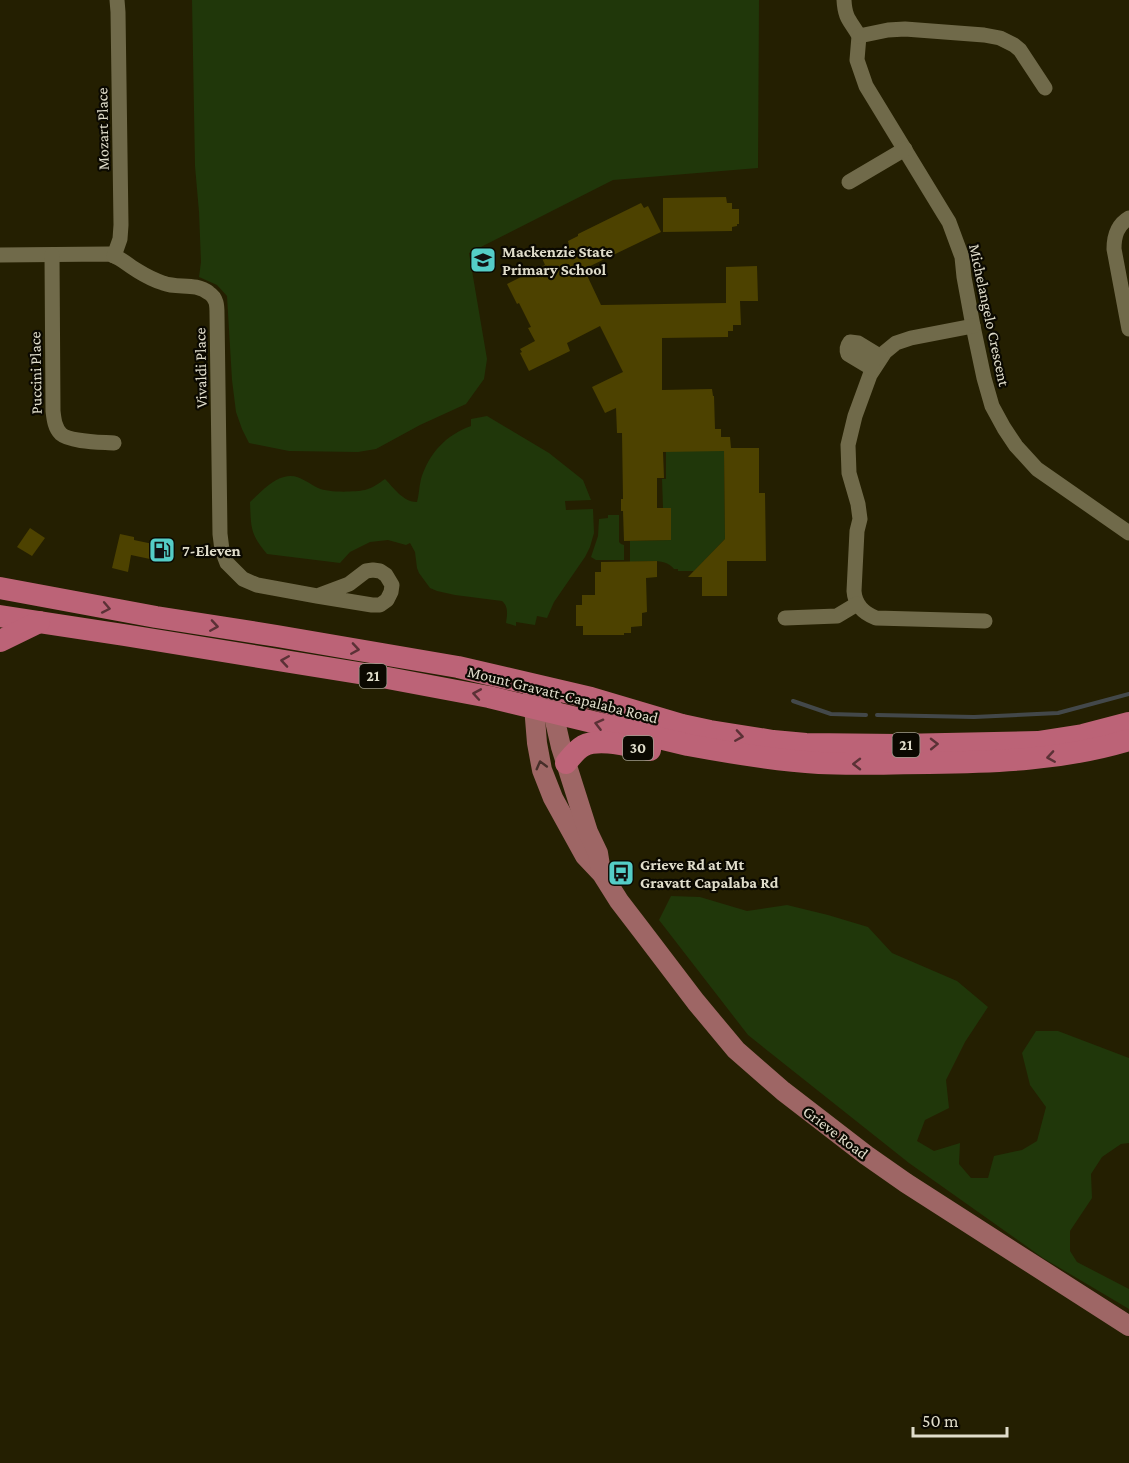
<svg xmlns="http://www.w3.org/2000/svg" width="1129" height="1463" font-family="'Crimson Pro',serif">
	<style>
		.green { fill: #20370a }
		.lines { fill: none; stroke-linecap: round; stroke-linejoin: round }
		.stream { stroke: #43484a; stroke-width: 4 }
		.building { fill: #4d4200 }
		.minor { stroke: #706a4a; stroke-width: 15 }
		.major { stroke: #9e6665; stroke-width: 20 }
		.highway { stroke: #bc6377; stroke-width: 22 }
		.oneway { stroke: #5b3136 }
		.oneway2 { stroke: #462e29 }
		.labels { text-anchor: middle; stroke-width: 4.5; stroke-linejoin: round; paint-order: stroke }
		.shield { fill: #0b0901; stroke: #a09d8e; stroke-width: 1.5 }
		.shield-label { font-size: 15px; font-weight: bold; fill: #e0ddcb }
		.street-label { font-size: 16px; fill: #e0ddcb; stroke: #0b0901 }
		.poi-label { font-size: 16px; font-weight: bold; fill: #e0ddcb; stroke: #0b0901; text-anchor: start }
	</style>
	<rect width="100%" height="100%" fill="#241f01"/>
	<g class="green">
		<polygon points="192,0 759,0 758,168 613,180 469,253 487,359 484,379 466,404 420,425 376,449 358,452 289,451 249,443 242,429 236,412 232,380 227,296 217,285 199,277 201,262 199,212 195,166"/>
		<path d="M487 416 549 453 583 480 591 500 565 501 566 510 593 509 594 533 590 547 585 557 554 602 547 618 537 616 535 625 516 622V626L506 623C507 615 509 607 502 601L455 595 437 591 430 588 419 573 417 568 415 552 410 543 406 545 388 540 370 542 350 552 340 563 267 554C250 534 251 527 250 502 260 493 271 480 284 477 298 473 307 483 318 488 329 493 354 492 365 490 373 488 379 483 385 479 394 488 403 502 417 502 419 495 419 487 421 479 429 453 446 435 471 426V419Z"/>
		<path d="M666 451H724L725 539 694 571H678V569H674C665 557 644 562 630 562V541L671 540V508H663L662 479H666Z"/>
		<polygon points="608,515 619,515 619,542 621,544 624,545 624,560 596,560 591,557 598,536 599,519 608,518"/>
		<polygon points="671,896 700,897 747,911 787,905 828,915 868,927 892,953 957,981 988,1007 965,1042 946,1080 949,1108 925,1120 917,1141 934,1151 960,1143 959,1164 971,1178 988,1178 994,1156 1022,1150 1037,1141 1046,1107 1030,1085 1022,1053 1036,1031 1058,1031 1129,1058 1129,1143 1121,1144 1102,1157 1091,1174 1092,1198 1070,1231 1070,1251 1077,1262 1129,1289 1129,1309 1043,1258 909,1163 748,1035 659,920"/>
	</g>
	<g class="lines">
		<g class="stream">
			<polyline points="793,701 831,714 866,715"/>
			<polyline points="877,715 974,717 1058,713 1129,694"/>
		</g>
	</g>
	<g class="building">
		<polygon points="726,197 727,203 732,203 732,209 739,209 739,224 737,224 737,226 732,227 732,231 663,232 663,198"/>
		<polygon points="641,203 644,208 648,206 661,232 584,269 601,305 726,303 726,267 757,266 758,301 740,301 741,325 733,325 733,331 728,331 728,337 662,338 662,390 712,389 713,396 714,396 715,429 721,429 721,437 730,437 731,448 759,448 759,493 765,493 766,561 727,561 727,596 702,596 702,577 688,577 725,539 724,451 663,452 664,478 657,478 657,508 671,508 671,540 624,541 623,511 621,511 621,499 623,499 622,433 617,433 616,408 605,413 592,387 623,372 600,326 567,343 570,351 529,371 520,353 522,352 520,349 535,341 528,328 531,327 519,303 517,304 507,284 545,265 542,258 569,245 568,241 578,236 578,234"/>
		<polygon points="30,528 45,538 32,556 17,547"/>
		<polygon points="120,534 134,537 134,540 153,544 150,559 131,555 128,572 112,568"/>
		<polygon points="657,561 657,577 646,578 647,612 642,613 642,626 631,627 631,633 624,633 624,635 583,635 583,626 576,626 576,605 582,605 582,595 595,595 595,572 601,572 601,562"/>
	</g>
	<g class="lines">
		<g class="minor">
			<path d="M844 0C845 20 851 21 859 36L857 60 866 86 944 214 949 222 962 257 964 277 973 326 984 378 992 406 1004 428 1016 446 1037 469 1129 533"/>
			<polyline points="859,36 888,30 905,29 984,35 1000,38 1014,45 1020,50 1045,88"/>
			<polyline points="849,182 905,149"/>
			<path d="M1129 218C1117 225 1114 236 1114 249L1129 329"/>
			<path d="M0 255 109 254C120 257 128 265 138 271 146 276 154 280 163 283 178 289 195 282 209 293 217 298 217 306 217 314L220 534 222 550 227 563 243 579 257 585 317 596 372 605H380L387 600 391 592 392 585 386 575 380 571 373 570 366 571 349 584 317 596"/>
			<path d="M52 255 53 411C54 420 55 428 61 434 70 442 101 442 114 443"/>
			<polyline points="114,256 120,239 121,225 118,12 117,0"/>
			<path d="M973 326 911 338 896 343 885 352 870 375 855 416 848 445 849 473 858 504 860 519 857 531 854 591C855 605 863 613 876 618L985 621"/>
			<path d="M873 369 848 354C846 349 847 346 850 342L858 343 881 357"/>
			<polyline points="785,618 837,616 857,604"/>
		</g>
		<g class="major">
			<polyline points="533,694 537,743 542,770 553,798 585,856 602,874 619,901 642,931 696,1002 736,1050 783,1091 866,1155 906,1183 1129,1326"/>
			<polyline points="550,699 561,747 588,832 598,853 601,872"/>
		</g>
		<g class="highway">
			<polyline points="0,588 156,617 277,636 458,667 591,698 682,725 710,731 773,741 806,744 897,745 1038,742 1083,735 1129,723"/>
			<path d="M0 616 124 635 377 676 489 697 688 745C731 753 775 760 819 763 856 765 893 763 929 763 998 762 1063 760 1129 740"/>
			<polyline points="0,641 39,622"/>
			<path d="M566 763C571 757 576 750 583 746 600 737 632 747 650 750"/>
		</g>
	</g>
	<defs><path id="oneway-chevron" d="M-2-3.5L2.5 0L-2 3.5" fill="none" stroke-width="1.6" stroke-linecap="round" stroke-linejoin="round" transform="scale(1.5)"/></defs>
	<g class="oneway">
		<use href="#oneway-chevron" transform="translate(106 608) rotate(11)"/>
		<use href="#oneway-chevron" transform="translate(214 626) rotate(9)"/>
		<use href="#oneway-chevron" transform="translate(355 649) rotate(9)"/>
		<use href="#oneway-chevron" transform="translate(285 661) rotate(-171)"/>
		<use href="#oneway-chevron" transform="translate(477 694) rotate(-170)"/>
		<use href="#oneway-chevron" transform="translate(599 724) rotate(-166)"/>
		<use href="#oneway-chevron" transform="translate(739 736) rotate(9)"/>
		<use href="#oneway-chevron" transform="translate(934 744) rotate(-1)"/>
		<use href="#oneway-chevron" transform="translate(1051 757) rotate(171)"/>
		<use href="#oneway-chevron" transform="translate(857 764) rotate(180)"/>
	</g>
	<use class="oneway2" href="#oneway-chevron" transform="translate(541 765) rotate(-105)"/>
	<defs>
		<symbol id="school-square" viewBox="-11 -11 22 22"><rect x="-9" y="-9" width="18" height="18" rx="4" fill="#54cdc7" stroke="#0b0901"/><path d="M0-5L7-2L0 1L-7-2ZM-4 1L0 2.5L4 1V4Q0 6-4 4Z" fill="#111"/></symbol>
		<symbol id="fuel-square" viewBox="-11 -11 22 22"><rect x="-9" y="-9" width="18" height="18" rx="4" fill="#54cdc7" stroke="#0b0901"/><path d="M-5.5-6h7V0h2V4h1.3V-2.5L3-4.5l.8-.8L6-3V5H2.5V1h-1V6h-7ZM-4.2-4.7v3.2H.2V-4.7Z" fill="#111"/></symbol>
		<symbol id="bus-square" viewBox="-11 -11 22 22"><rect x="-9" y="-9" width="18" height="18" rx="4" fill="#54cdc7" stroke="#0b0901"/><path d="M-5-6H5V4H4V6H2V4H-2V6H-4V4H-5ZM-3.5-4V0h7V-4ZM-3.5 1.2v1.5H-2V1.2ZM2 1.2v1.5H3.5V1.2Z" fill="#111"/></symbol>
	</defs>
	<g fill-rule="evenodd">
		<use href="#school-square" x="468" y="245" width="30" height="30"/>
		<use href="#fuel-square" x="147" y="535" width="30" height="30"/>
		<use href="#bus-square" x="606" y="858" width="30" height="30"/>
	</g>
	<g class="labels">
		<g class="shield">
			<rect x="359.5" y="664" width="27" height="24" rx="4.5"/>
			<rect x="892.5" y="733" width="27" height="24" rx="4.5"/>
			<rect x="623" y="736" width="30" height="24" rx="4.5"/>
		</g>
		<g class="shield-label">
			<text x="373" y="681">21</text>
			<text x="906" y="750">21</text>
			<text x="638" y="753">30</text>
		</g>
		<g class="street-label">
			<text transform="translate(102 129) rotate(-91)" y="6">Mozart Place</text>
			<text transform="translate(990 315) rotate(78)" y="6">Michelangelo Crescent</text>
			<text transform="translate(200 368) rotate(-91)" y="6">Vivaldi Place</text>
			<text transform="translate(35 373) rotate(-91)" y="6">Puccini Place</text>
			<text transform="translate(563 694) rotate(14)" y="6">Mount Gravatt-Capalaba Road</text>
			<text transform="translate(836 1132) rotate(37)" y="6">Grieve Road</text>
		</g>
		<g class="poi-label">
			<text x="502" y="257">Mackenzie State<tspan x="502" dy="18">Primary School</tspan></text>
			<text x="182" y="556">7-Eleven</text>
			<text x="640" y="870">Grieve Rd at Mt<tspan x="640" dy="18">Gravatt Capalaba Rd</tspan></text>
		</g>
	</g>
	<path d="M913 1427v9h94v-9" fill="none" stroke="#e0ddcb" stroke-width="3"/>
	<text x="922" y="1427" font-size="18" fill="#e0ddcb" stroke="#0b0901" stroke-width="4.5" paint-order="stroke">50 m</text>
</svg>
